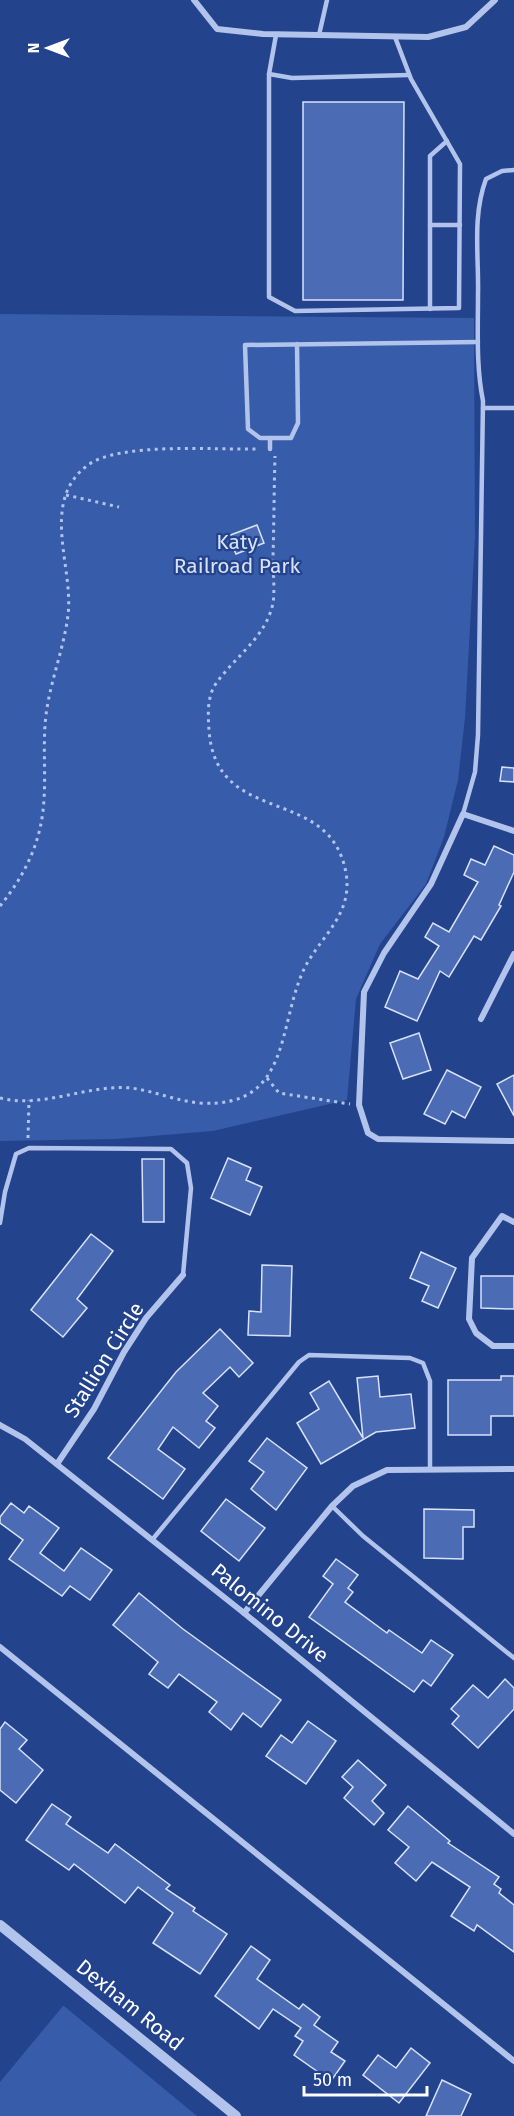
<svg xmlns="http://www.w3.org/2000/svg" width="514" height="2116" font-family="'Fira Sans',sans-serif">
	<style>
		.green { fill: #375caa }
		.building { fill: #4b6cb4; stroke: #d7e2f8; stroke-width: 1.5 }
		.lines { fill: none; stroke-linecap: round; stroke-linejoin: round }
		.path { stroke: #b2c4eb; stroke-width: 3; stroke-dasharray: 3 4.5; stroke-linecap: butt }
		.service { stroke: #b2c4eb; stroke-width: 4.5 }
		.minor { stroke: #b2c4eb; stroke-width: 6 }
		.tertiary { stroke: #b2c4eb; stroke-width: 10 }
		.labels { text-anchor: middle; stroke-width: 4.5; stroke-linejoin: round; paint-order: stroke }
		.park-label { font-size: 21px; fill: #d7e2f8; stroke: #23438d }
		.street-label { font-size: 21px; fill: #fff; stroke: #23438d }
	</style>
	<rect width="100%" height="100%" fill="#23438d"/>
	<g class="green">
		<polygon points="0,314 474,318 475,537 465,718 458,780 444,837 426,884 380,944 356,999 347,1100 213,1131 116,1139 0,1141"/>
		<polygon points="63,2006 64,2006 197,2116 0,2116 0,2082"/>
	</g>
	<g class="building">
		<polygon points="303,102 404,102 403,300 303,300"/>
		<polygon points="257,525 264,543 236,554 228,536"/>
		<polygon points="502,767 514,768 514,782 500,781"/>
		<polygon points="494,846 514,855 514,872 499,905 501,906 481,940 474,936 449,977 440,971 417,1021 385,1007 400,971 418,979 439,946 425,937 433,923 449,932 478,882 464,875 471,859 485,865"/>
		<polygon points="419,1033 431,1070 403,1079 390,1043"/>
		<polygon points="447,1070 481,1087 465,1118 452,1111 445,1124 424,1114"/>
		<polygon points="514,1075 514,1116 497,1084"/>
		<polygon points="228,1158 251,1168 246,1180 262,1187 250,1215 211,1198"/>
		<polygon points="142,1159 164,1159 164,1222 143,1222"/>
		<polygon points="91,1234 113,1251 77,1299 87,1308 63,1337 31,1310"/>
		<polygon points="421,1252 456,1268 438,1308 422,1301 429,1286 410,1278"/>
		<polygon points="262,1265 292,1266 290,1336 248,1335 249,1311 261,1312"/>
		<polygon points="481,1276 514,1276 514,1309 481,1308"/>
		<polygon points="220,1329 253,1363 239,1377 230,1367 203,1393 218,1406 206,1421 215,1428 199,1448 173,1427 158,1449 185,1469 163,1499 108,1458 176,1372"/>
		<polygon points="378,1376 380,1397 411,1394 415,1428 376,1432 321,1464 297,1423 319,1409 310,1393 329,1381 363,1438 357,1378"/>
		<polygon points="501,1376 514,1376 514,1416 491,1416 491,1435 448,1435 448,1380 501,1380"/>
		<polygon points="267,1438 307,1468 276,1510 251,1489 264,1472 249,1461"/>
		<polygon points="226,1499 265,1528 239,1561 201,1531"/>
		<polygon points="11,1503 24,1513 29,1506 59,1528 40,1553 64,1571 81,1548 112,1570 90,1600 70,1586 62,1596 9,1559 23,1540 0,1523 0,1517"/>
		<polygon points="424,1509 474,1510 474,1527 463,1527 463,1559 424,1558"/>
		<polygon points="336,1559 358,1575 348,1588 353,1592 345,1602 387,1633 389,1630 422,1653 431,1640 453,1655 431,1686 423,1680 414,1692 309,1617 333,1584 323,1576"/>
		<polygon points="139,1593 183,1629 281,1700 261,1727 243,1713 231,1730 209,1712 217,1702 179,1674 168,1688 149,1674 158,1662 113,1625"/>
		<polygon points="505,1679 514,1688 514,1709 478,1748 452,1724 459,1716 451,1709 473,1685 488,1698"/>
		<polygon points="308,1721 336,1741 306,1784 266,1756 281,1735 292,1743"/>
		<polygon points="5,1722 27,1740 19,1749 43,1770 16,1803 0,1790 0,1729"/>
		<polygon points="358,1760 386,1785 372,1801 384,1813 374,1825 344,1798 353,1787 342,1777"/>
		<polygon points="52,1804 71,1817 66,1824 108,1853 115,1844 170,1885 166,1889 195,1908 193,1911 227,1934 200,1974 153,1943 173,1913 138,1887 125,1903 74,1864 69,1870 26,1840"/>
		<polygon points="408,1806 450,1841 448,1843 499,1877 494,1884 501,1889 499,1893 514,1905 514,1952 477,1925 474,1931 451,1916 470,1887 432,1862 416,1881 395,1863 409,1847 388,1830"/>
		<polygon points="251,1946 270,1960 257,1979 299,2009 303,2004 320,2017 314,2025 338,2042 331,2052 345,2061 331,2081 294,2055 303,2041 295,2036 301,2028 273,2009 259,2029 215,1996"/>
		<polygon points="411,2048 430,2063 399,2103 363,2075 378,2055 396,2068"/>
		<polygon points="442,2080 471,2094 461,2116 426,2116"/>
	</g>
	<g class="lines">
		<g class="path">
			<polyline points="66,495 119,507"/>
			<path d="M0 906C26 874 42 840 44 799 46 769 42 738 47 708 52 677 64 647 68 615 74 567 39 501 88 465 119 442 216 450 257 449"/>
			<polyline points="267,1078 279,1093 350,1104"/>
			<path d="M0 1098C43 1109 87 1084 131 1088 154 1091 176 1101 200 1103 292 1109 277 1024 305 967 322 935 353 914 346 873 330 783 216 829 209 730 208 715 207 698 215 685 233 658 266 638 273 603 275 589 273 572 273 557 274 523 274 490 275 456"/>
			<polyline points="28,1138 29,1100"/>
		</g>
		<g class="service">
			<polyline points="276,35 269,74 269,297 295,311 459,308 460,164 411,79 395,37"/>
			<polyline points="319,35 327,0"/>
			<polyline points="269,74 292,78 409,75"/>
			<polyline points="447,141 430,156 430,225 460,225"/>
			<polyline points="430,309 430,225"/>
			<polyline points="297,344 298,423 291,438 260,438 248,429 245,345 478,342"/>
			<polyline points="483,408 514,408"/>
			<polyline points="270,449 270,438"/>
			<path d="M463 814 475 772 478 735 483 401C476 366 478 331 478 295 479 256 472 217 486 179L502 171 514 170"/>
			<polyline points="0,1223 5,1192 16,1154 29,1148 171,1149 187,1163 191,1188 183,1275"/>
			<polyline points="332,1506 363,1536 514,1658"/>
			<polyline points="152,1540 299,1362 309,1355 410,1358 423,1363 430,1381 430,1469"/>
		</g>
		<g class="minor">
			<polyline points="194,0 217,29 263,34 428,37 466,27 495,0"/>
			<polyline points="514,831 463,814 431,884 384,953 364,992 359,1105 368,1133 378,1139 514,1141"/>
			<polyline points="481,1019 514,954"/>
			<polyline points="514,1222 502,1216 472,1258 469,1319 476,1333 493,1346 514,1346"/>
			<polyline points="0,1425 25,1439 244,1613 514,1834"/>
			<polyline points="57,1464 94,1409 124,1352 146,1318 183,1275"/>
			<polyline points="244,1613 332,1506 353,1486 387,1470 514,1469"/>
			<polyline points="0,1647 514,2061"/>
		</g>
		<polyline class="tertiary" points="0,1925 236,2116"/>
	</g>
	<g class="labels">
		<g class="park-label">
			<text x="237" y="549">Katy<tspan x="237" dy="24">Railroad Park</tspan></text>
		</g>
		<g class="street-label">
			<text transform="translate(104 1360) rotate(-58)" y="7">Stallion Circle</text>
			<text transform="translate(270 1613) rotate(39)" y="7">Palomino Drive</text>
			<text transform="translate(130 2005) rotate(39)" y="7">Dexham Road</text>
		</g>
	</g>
	<g transform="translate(48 48) rotate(270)" stroke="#23438d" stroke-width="4.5" paint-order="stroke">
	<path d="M0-4.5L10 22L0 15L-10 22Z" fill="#ffffff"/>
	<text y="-9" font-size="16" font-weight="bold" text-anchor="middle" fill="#ffffff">N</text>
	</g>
	<path d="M304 2086v9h123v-9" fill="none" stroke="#ffffff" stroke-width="3"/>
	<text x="313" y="2086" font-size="18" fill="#ffffff" stroke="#23438d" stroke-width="4.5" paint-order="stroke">50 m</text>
</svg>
